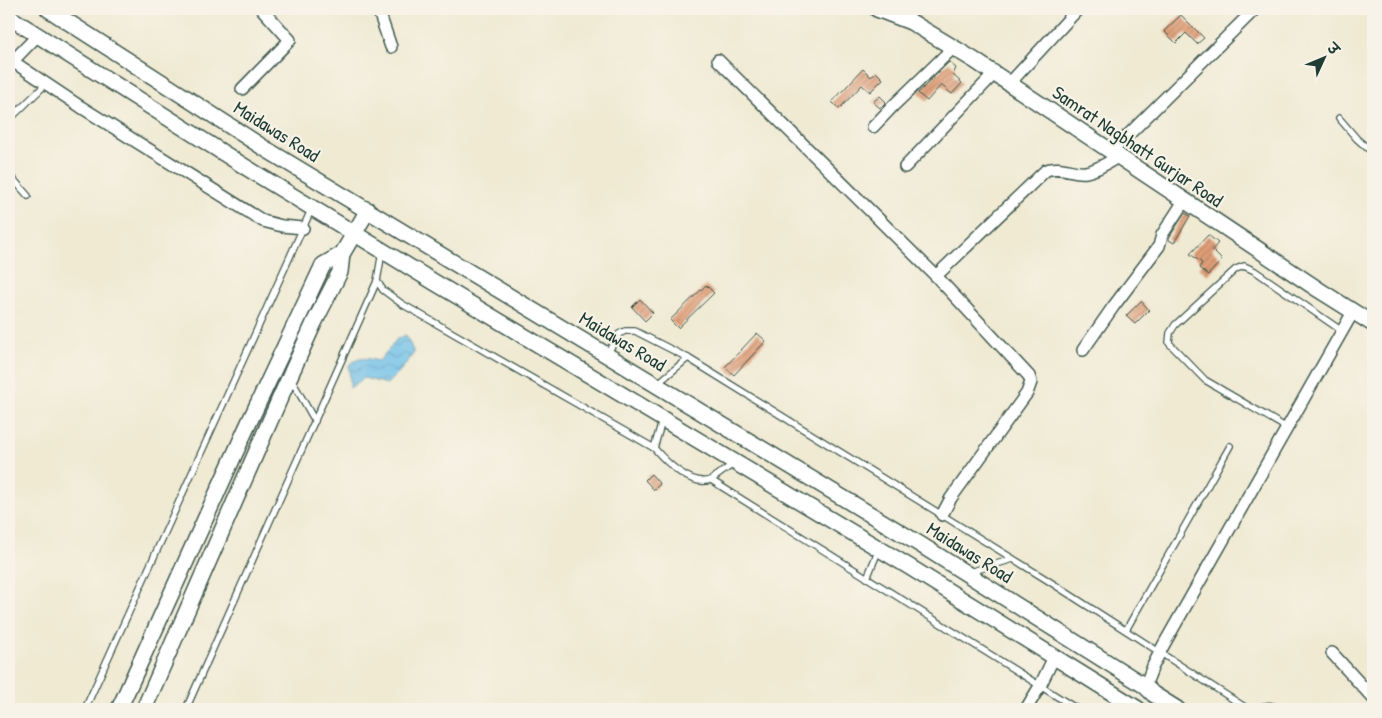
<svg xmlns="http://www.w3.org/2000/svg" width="1382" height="718" font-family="'Patrick Hand','Playpen Sans Deva',sans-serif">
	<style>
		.water { fill: url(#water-waves); stroke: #467e8e }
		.building { fill: url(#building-hatch) }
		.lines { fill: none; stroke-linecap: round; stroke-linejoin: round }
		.lane-casing { stroke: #3e574c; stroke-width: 8 }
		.street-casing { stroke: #3e574c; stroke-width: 14 }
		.secondary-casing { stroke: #3e574c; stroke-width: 18 }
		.lane { stroke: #fff; stroke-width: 5.5 }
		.street { stroke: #fff; stroke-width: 11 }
		.secondary { stroke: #fff; stroke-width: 15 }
		.labels { text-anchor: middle; stroke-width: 4.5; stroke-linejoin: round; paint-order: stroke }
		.street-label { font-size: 19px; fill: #1f3d34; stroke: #f7f3e8 }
	</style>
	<defs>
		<pattern id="water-waves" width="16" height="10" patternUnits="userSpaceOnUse" patternTransform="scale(1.25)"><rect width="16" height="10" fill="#6dbfe8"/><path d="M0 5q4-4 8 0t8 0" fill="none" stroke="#599cbd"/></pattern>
		<pattern id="building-hatch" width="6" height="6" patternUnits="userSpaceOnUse" patternTransform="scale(1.25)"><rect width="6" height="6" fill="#e19f78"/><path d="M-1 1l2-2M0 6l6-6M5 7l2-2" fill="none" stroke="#b68363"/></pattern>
	</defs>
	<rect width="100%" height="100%" fill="#f7f3e8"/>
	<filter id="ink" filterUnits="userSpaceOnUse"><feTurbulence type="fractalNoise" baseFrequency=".02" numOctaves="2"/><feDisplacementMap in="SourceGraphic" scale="10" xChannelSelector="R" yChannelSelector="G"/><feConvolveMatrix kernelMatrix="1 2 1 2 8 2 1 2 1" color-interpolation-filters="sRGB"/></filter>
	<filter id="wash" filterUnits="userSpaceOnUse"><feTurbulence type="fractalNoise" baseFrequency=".0096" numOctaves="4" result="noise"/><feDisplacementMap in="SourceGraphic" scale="20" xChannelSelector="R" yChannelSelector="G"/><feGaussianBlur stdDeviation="1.12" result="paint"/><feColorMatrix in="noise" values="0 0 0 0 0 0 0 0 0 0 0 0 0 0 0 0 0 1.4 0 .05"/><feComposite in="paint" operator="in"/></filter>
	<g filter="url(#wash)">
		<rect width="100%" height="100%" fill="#f0ead3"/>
		<path class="water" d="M406 335 414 353 399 372 387 384 364 378 350 388 349 365C360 356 365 358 379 361L397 339Z"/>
		<g id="blocks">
			<g class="building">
				<polygon points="1181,15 1204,38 1197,44 1186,33 1176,43 1164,31"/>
				<polygon points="949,62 956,68 953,75 962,83 952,94 941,85 927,101 918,93"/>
				<polygon points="863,69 871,77 876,72 883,79 870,92 862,85 839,109 832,102"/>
				<polygon points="880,96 886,102 880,108 873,102"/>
				<polygon points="1185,213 1190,216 1174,243 1169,240 1169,238"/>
				<polygon points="1208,235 1218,243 1212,250 1222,260 1208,275 1199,268 1202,263 1190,254"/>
				<polygon points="706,285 714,293 678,328 670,320"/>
				<polygon points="640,299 653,313 645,321 632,307"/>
				<polygon points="1141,301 1149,310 1135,324 1126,316"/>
				<polygon points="757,333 766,341 734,375 725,367"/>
				<polygon points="651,474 660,484 654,490 645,480"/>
			</g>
		</g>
	</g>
	<g filter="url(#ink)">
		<use href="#blocks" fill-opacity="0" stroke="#3e574c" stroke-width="1"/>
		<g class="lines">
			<defs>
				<g id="lane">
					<polyline points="1339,118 1357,139 1373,153"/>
					<polyline points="9,120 46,84"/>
					<polyline points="9,174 28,196"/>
					<path d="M382 252 377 281 383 290 402 304 654 448C666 462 691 487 711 480L1077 709"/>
					<polyline points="607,354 619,334 625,331 635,331 688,358 1044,578 1248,709"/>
					<polyline points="291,379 315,421"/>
					<polyline points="657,384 688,358"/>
					<polyline points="1287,428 1205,380 1169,343 1170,333 1175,325 1236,269 1244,266 1255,271 1342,331"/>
					<polyline points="654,448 662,421"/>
					<polyline points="711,480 733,464"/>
					<polyline points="970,572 1013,559"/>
					<polyline points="867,578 879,549"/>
					<polyline points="1126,630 1230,446"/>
					<polyline points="85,709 312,208"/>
					<polyline points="186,709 377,281"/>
					<polyline points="1115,709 1121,699"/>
					<path d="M1256 709C1265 705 1271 704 1280 709"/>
				</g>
				<g id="street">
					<polyline points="378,9 391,47"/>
					<polyline points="9,59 81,107 263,221 282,226 303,228"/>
					<path d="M718 60 936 276 1046 170C1062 165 1073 174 1086 172 1098 170 1109 162 1119 156"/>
					<polyline points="9,65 38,35"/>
					<polyline points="1009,84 1078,9"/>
					<polyline points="242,89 290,40 262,9"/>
					<polyline points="873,127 894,105 953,48"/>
					<polyline points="1112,151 1255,9"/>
					<polyline points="905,167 994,74"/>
					<polyline points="936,276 1029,376 1031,382 1027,393 951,498 942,515"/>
					<polyline points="1083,350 1113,307 1159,246 1162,235 1184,201"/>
					<polyline points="1332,653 1373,698"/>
					<polyline points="1145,686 1153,666 1163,646 1353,312"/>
					<polyline points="1026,709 1040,686 1054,657"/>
				</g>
				<g id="secondary">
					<polyline points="48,9 264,148 921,545 1145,686 1153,694 1177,709"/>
					<polyline points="877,9 911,22 974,60 1319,290 1373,324"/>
					<polyline points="9,17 247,168 434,282 908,566 1138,709"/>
					<polyline points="119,709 246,429 323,265 342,254"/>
					<polyline points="144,709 280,398 314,323 340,272 342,254 368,210"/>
				</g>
			</defs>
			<use href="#lane" class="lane-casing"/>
			<use href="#street" class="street-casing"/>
			<use href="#secondary" class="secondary-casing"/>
			<use href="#lane" class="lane"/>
			<use href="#street" class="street"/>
			<use href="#secondary" class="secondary"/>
		</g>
	</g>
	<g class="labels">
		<g class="street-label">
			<text transform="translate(277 131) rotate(32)" y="7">Maidawas Road</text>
			<text transform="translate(1138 146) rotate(34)" y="7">Samrat Nagbhatt Gurjar Road</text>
			<text transform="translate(623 341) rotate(31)" y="7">Maidawas Road</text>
			<text transform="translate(970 552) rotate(32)" y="7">Maidawas Road</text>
		</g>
	</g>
	<rect width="1382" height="718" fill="none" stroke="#f7f3e8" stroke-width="30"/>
	<g transform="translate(1324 58) rotate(46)" stroke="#f7f3e8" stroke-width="4" paint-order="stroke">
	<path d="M0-4L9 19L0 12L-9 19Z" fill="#1f3d34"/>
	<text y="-8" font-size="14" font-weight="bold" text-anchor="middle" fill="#1f3d34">उ</text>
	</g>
</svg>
